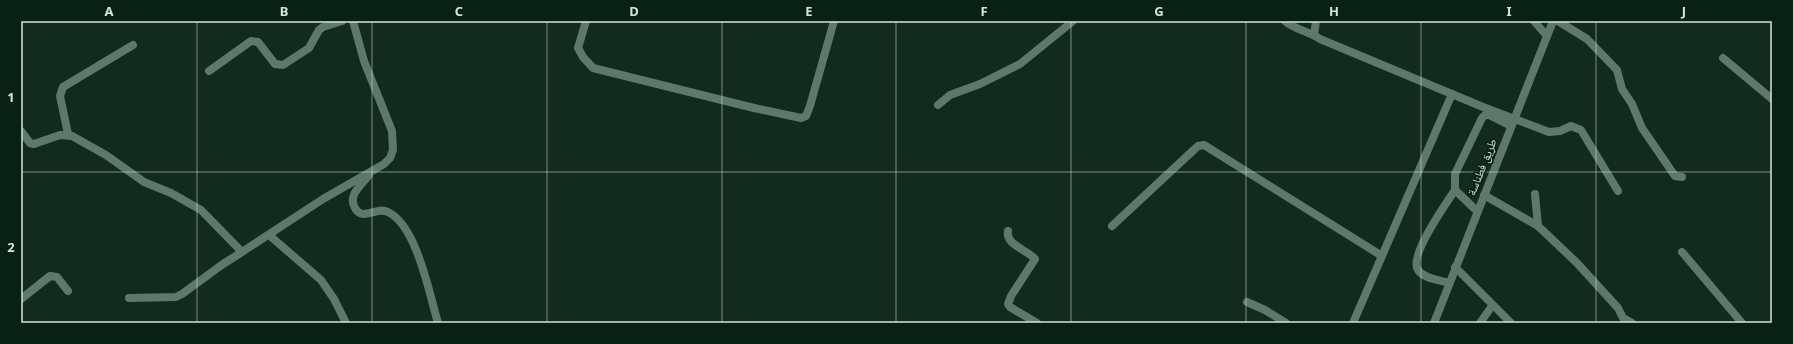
<svg xmlns="http://www.w3.org/2000/svg" width="1793" height="344" font-family="'Noto Sans','Noto Naskh Arabic',sans-serif">
	<style>
		.lines { fill: none; stroke-linecap: round; stroke-linejoin: round }
		.minor { stroke: #5e796b; stroke-width: 8 }
		.grid { fill: none; stroke: #d5e3db; stroke-width: 1; stroke-opacity: 0.55 }
		.labels { text-anchor: middle; stroke-width: 3.5; stroke-linejoin: round; paint-order: stroke }
		.street-label { font-size: 12px; fill: #d5e3db; stroke: #092016 }
		.neatline { fill: none; stroke: #d5e3db; stroke-width: 1.5 }
		.grid-label { font-size: 13px; text-anchor: middle; font-weight: bold; fill: #d5e3db }
	</style>
	<rect width="100%" height="100%" fill="#132a1f"/>
	<g class="lines">
		<g class="minor">
			<polyline points="586,21 578,48 583,57 593,68 754,108 801,118 806,116 810,106 834,21"/>
			<path d="M1285 21C1295 30 1309 31 1320 39L1483 107 1549 132 1560 131 1571 126 1581 130 1618 191"/>
			<polyline points="1534,21 1547,36"/>
			<polyline points="1558,21 1587,39 1617,70 1622,89 1632,104 1642,128 1675,176 1682,177"/>
			<polyline points="1314,35 1316,21"/>
			<polyline points="1723,58 1772,99"/>
			<polyline points="209,71 251,41 258,42 275,64 283,65 309,48 319,30 323,27 342,21"/>
			<polyline points="938,105 950,95 980,84 1020,64 1073,21"/>
			<polyline points="21,131 30,143 34,144 60,135 72,136 106,155 144,182 171,193 201,210 242,252 323,199 384,164 390,158 393,150 392,131 364,61 353,21"/>
			<polyline points="68,134 60,96 63,87 133,45"/>
			<path d="M369 175C362 185 347 195 355 208 362 222 377 206 388 212 417 226 429 293 438 323"/>
			<polyline points="1535,194 1538,226"/>
			<polyline points="1484,195 1538,226 1577,263 1618,308 1623,318 1632,323"/>
			<polyline points="1477,211 1455,190 1455,174 1482,118 1485,115 1489,115 1511,126"/>
			<polyline points="1112,226 1198,146 1204,145 1382,256"/>
			<path d="M1008 231C1005 245 1028 250 1035 259L1011 296 1008 304 1010 307 1037 323"/>
			<polyline points="269,235 321,280 334,299 346,323"/>
			<polyline points="1682,252 1742,323"/>
			<polyline points="1455,267 1511,323"/>
			<path d="M1449 283C1440 280 1424 279 1418 270 1408 257 1447 202 1455 190"/>
			<polyline points="129,298 176,297 182,294 223,264 242,252"/>
			<polyline points="21,299 50,276 57,277 68,291"/>
			<polyline points="1247,302 1265,310 1286,323"/>
			<polyline points="1353,323 1452,94"/>
			<polyline points="1434,323 1553,21"/>
			<polyline points="1480,323 1492,306"/>
		</g>
	</g>
	<path class="grid" d="M197 21V323M372 21V323M547 21V323M722 21V323M896 21V323M1071 21V323M1246 21V323M1421 21V323M1596 21V323M21 172H1772"/>
	<g class="labels">
		<g class="street-label">
			<text transform="translate(1482 167) rotate(-68)" y="4">طريق فطناسة</text>
		</g>
	</g>
	<rect width="1793" height="344" fill="none" stroke="#092016" stroke-width="44"/>
	<rect x="22" y="22" width="1749" height="300" class="neatline"/>
	<g class="grid-label">
		<text x="109" y="16">A</text>
		<text x="284" y="16">B</text>
		<text x="459" y="16">C</text>
		<text x="634" y="16">D</text>
		<text x="809" y="16">E</text>
		<text x="984" y="16">F</text>
		<text x="1159" y="16">G</text>
		<text x="1334" y="16">H</text>
		<text x="1509" y="16">I</text>
		<text x="1684" y="16">J</text>
		<text x="11" y="102">1</text>
		<text x="11" y="252">2</text>
	</g>
</svg>
